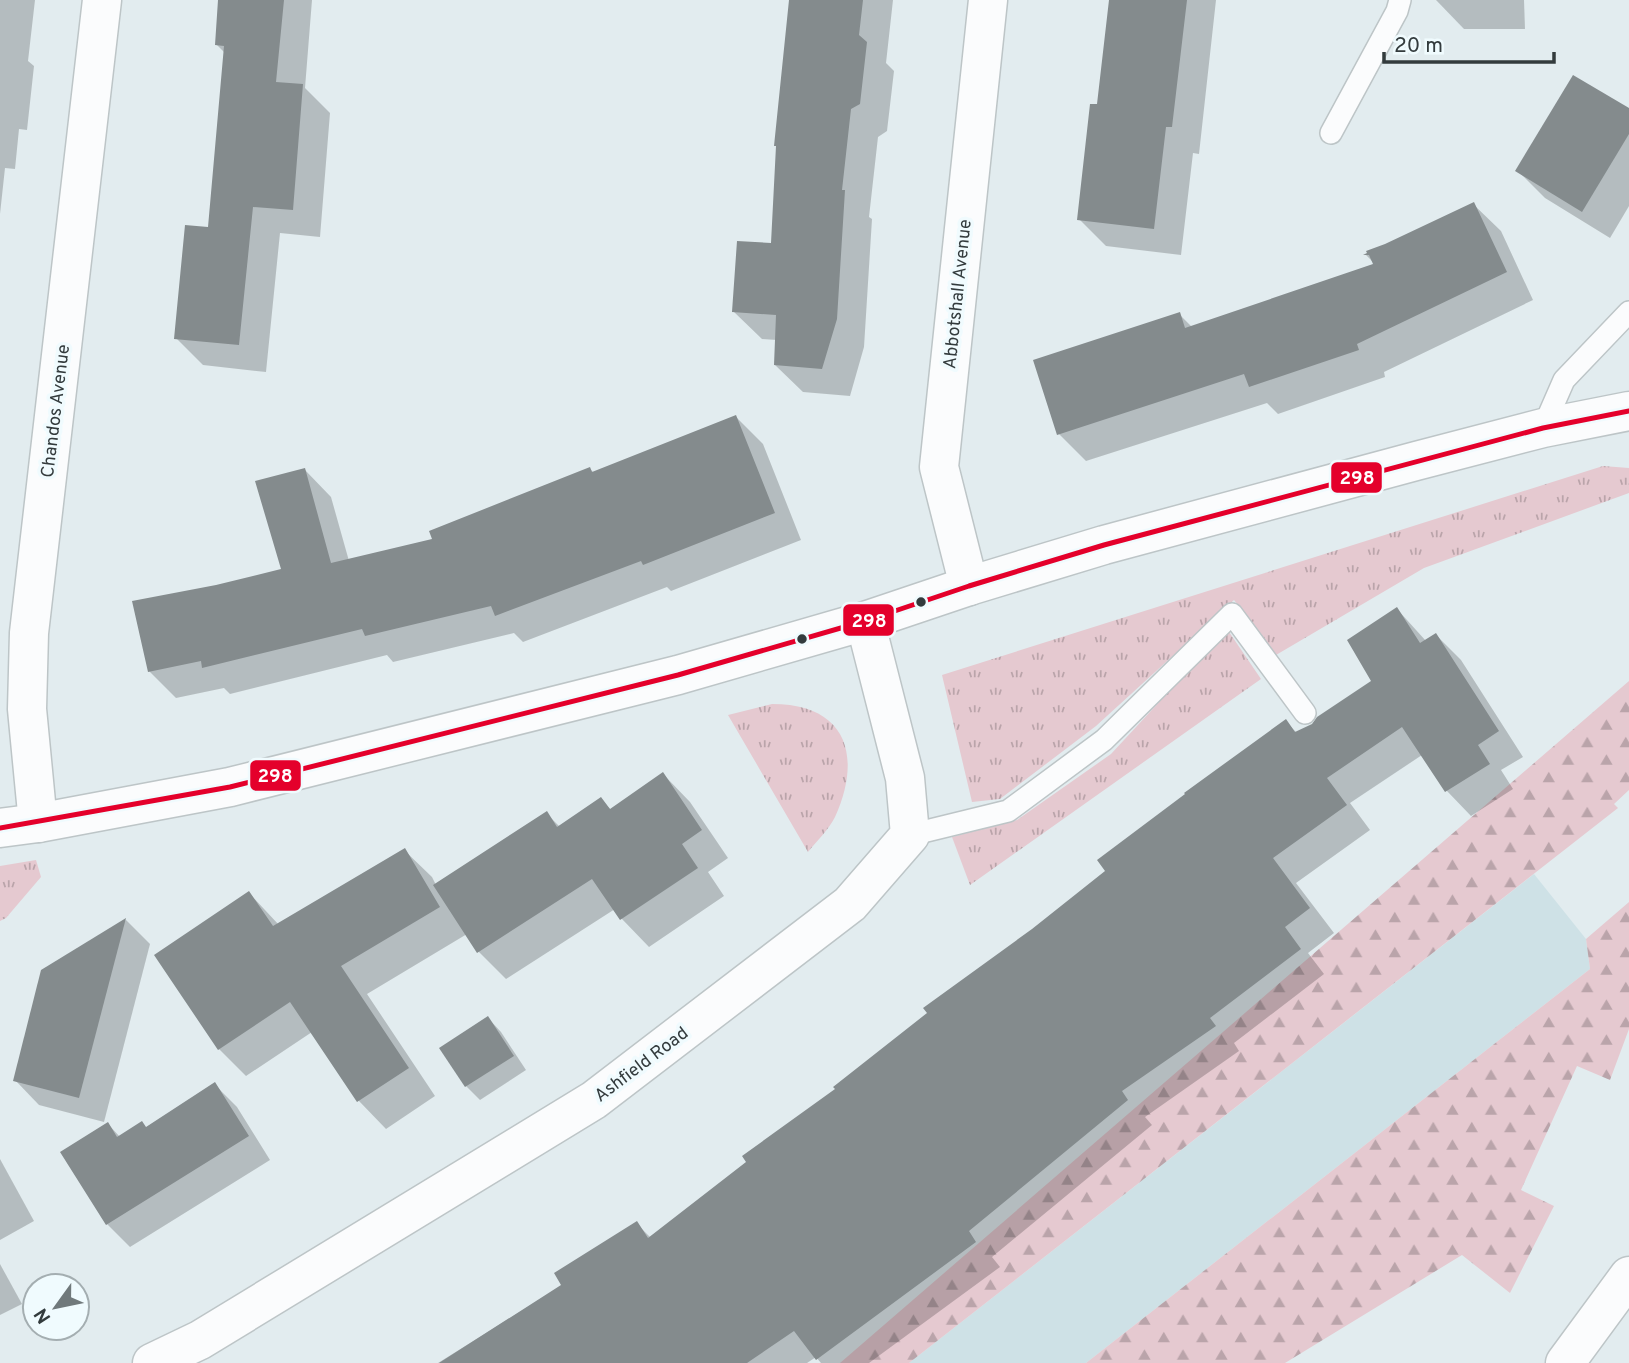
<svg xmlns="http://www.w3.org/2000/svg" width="1629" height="1363" font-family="Overpass,sans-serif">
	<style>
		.built { fill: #cee1e6 }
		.grass { fill: url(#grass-tufts) }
		.forest { fill: url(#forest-firs) }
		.shadow { fill: #0003 }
		.building { fill: #848b8d }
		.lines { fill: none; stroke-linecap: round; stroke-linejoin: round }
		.lane-casing { stroke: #bdc5c7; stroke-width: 24 }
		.street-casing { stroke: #bdc5c7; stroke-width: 41 }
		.secondary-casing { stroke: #bdc5c7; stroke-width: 41 }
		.primary-casing { stroke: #bdc5c7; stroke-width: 41 }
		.lane { stroke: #fbfcfd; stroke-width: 21 }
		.street { stroke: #fbfcfd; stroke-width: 38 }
		.secondary { stroke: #fbfcfd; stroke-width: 38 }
		.primary { stroke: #fbfcfd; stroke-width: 38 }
		.bus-1-casing { stroke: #f0fbfe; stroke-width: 10 }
		.bus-1 { stroke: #e4002b; stroke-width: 5 }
		.bus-dot { fill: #333b3d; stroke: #f0fbfe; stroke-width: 2.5 }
		.labels { text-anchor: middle; stroke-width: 7; stroke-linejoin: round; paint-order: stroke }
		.street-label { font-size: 18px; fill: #333b3d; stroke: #f0fbfe }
		.line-badge { stroke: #f0fbfe; stroke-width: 2.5 }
		.badge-label { font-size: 19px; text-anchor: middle; font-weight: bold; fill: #fff }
	</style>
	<defs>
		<pattern id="grass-tufts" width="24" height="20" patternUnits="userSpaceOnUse" patternTransform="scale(1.75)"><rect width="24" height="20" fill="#e5c9d0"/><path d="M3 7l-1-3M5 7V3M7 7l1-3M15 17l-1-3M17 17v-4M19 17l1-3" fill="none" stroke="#baa4aa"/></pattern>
		<pattern id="forest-firs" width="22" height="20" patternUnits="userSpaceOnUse" patternTransform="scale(1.75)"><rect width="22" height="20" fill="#e5c9d0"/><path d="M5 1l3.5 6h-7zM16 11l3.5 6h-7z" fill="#baa4aa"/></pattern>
	</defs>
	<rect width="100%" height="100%" fill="#e2ecef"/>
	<polygon class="built" points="1534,874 1586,939 1590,969 1086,1363 909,1363"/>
	<g class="grass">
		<polygon points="1603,466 1629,468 1629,493 1424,568 1276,655 1234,600 1096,726 1000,799 972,802 942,675"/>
		<polygon points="1227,629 1261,679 970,885 952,837 1017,820 1111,754"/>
		<path d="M772 704C846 704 863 755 835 817 829 829 817 841 808 852L728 715Z"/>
		<polygon points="36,860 41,877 6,918 0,921 0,866"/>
	</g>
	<g class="forest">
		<polygon points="1629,681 1629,790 1614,804 1618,808 909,1363 840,1363"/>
		<polygon points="1629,902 1629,1029 1610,1080 1577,1066 1521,1190 1554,1206 1510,1293 1462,1255 1285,1363 1086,1363 1590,969 1586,939"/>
	</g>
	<g class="shadow">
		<polygon points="0,0 35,0 28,61 34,66 27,130 19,129 15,169 5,168 0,214"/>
		<polygon points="220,0 312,0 305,88 330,113 320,237 280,233 266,372 203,365 176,338 210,229 225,53 216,44"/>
		<polygon points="791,0 893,0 886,63 894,71 887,131 878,137 869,217 872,219 864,347 850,396 803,392 775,365 777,340 762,339 734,312 772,245"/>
		<polygon points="1110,0 1216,0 1199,154 1193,153 1181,255 1106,246 1079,219 1098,106"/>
		<polygon points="1436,0 1524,0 1525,29 1464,29"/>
		<polygon points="1629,110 1629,206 1610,238 1545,198 1517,170"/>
		<polygon points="1473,204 1501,231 1533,300 1384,372 1385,377 1278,414 1267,403 1086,461 1059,434 1179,314 1192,327 1375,264 1366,255"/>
		<polygon points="736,417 763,444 801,540 671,591 667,587 523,642 514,633 393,662 387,655 230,694 224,688 176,698 149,671 216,587 283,570 305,470 331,497 349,561 434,540 590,469 594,473"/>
		<polygon points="1397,609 1426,641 1436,635 1461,660 1523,757 1501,770 1513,789 1471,816 1447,791 1422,755 1350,803 1370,830 1296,883 1334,933 1308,953 1324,974 1234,1043 1239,1051 1145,1117 1152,1125 992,1257 1000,1267 869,1363 821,1363 816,1357 807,1363 438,1363 563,1285 636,1223 651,1238 748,1162 1108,871 1286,722 1297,733 1313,725 1373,681"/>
		<polygon points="663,774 690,802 728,858 708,872 724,896 649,947 622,919 615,909 506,979 479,952 467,934 367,994 435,1096 386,1129 359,1101 312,1032 246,1076 219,1049 249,893 279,925 404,850 432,877 436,885 547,814 560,827 601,800 611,810"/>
		<polygon points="126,920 150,944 104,1122 39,1105 15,1080 42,972"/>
		<polygon points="488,1018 501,1032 526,1070 480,1100 466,1086"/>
		<polygon points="214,1084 237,1107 270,1160 130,1247 107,1224 108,1124 120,1137 147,1128"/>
		<polygon points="0,1159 34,1221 0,1240"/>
		<polygon points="0,1264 22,1304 0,1315"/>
	</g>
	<g class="building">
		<polygon points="218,0 284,0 276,82 303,84 293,210 253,207 239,345 174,339 185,225 208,227 224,46 215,45"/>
		<polygon points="789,0 863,0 859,35 867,42 860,104 851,109 842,190 845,190 837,319 822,369 774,365 776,315 732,312 737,241 771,243 776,146 774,146"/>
		<polygon points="1109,0 1187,0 1172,127 1166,127 1154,229 1077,220 1090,104 1097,104"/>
		<polygon points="1573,75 1629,108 1629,134 1582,212 1515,171"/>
		<polygon points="1474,202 1507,272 1357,344 1359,350 1249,387 1244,374 1057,435 1033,360 1180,312 1185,328 1373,264 1369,255 1363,255 1367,253 1366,251 1385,244"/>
		<polygon points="736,415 775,513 643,565 641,561 495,616 491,606 365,636 362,629 202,668 201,661 148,672 132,601 216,585 281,569 255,481 305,468 331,563 432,539 429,531 590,467 592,472"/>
		<polygon points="1397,607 1420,643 1436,633 1499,731 1478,745 1490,764 1445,792 1402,727 1327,778 1347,805 1273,858 1310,908 1285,927 1301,949 1210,1018 1216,1026 1122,1091 1128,1100 969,1231 976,1242 816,1360 794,1331 747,1363 439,1363 561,1285 554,1273 637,1221 648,1238 746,1162 742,1156 835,1089 833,1087 927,1013 923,1008 1032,929 1105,871 1097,860 1185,794 1184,793 1286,719 1295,732 1312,724 1317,717 1371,681 1347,640"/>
		<polygon points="663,772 702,830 682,844 698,868 620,920 592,879 477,953 433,885 547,811 557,827 601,797 610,809"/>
		<polygon points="405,848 440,907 341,966 409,1068 357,1102 290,1002 218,1050 154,955 249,891 273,926"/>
		<polygon points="126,918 79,1098 13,1081 41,970"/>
		<polygon points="488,1016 514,1056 465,1087 439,1048"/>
		<polygon points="215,1082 249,1136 106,1225 60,1152 108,1122 117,1137 142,1121 146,1127"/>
	</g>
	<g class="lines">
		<defs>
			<g id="lane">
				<polyline points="1331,133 1397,11 1400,0"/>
				<polyline points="1543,428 1564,380 1629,312"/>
				<polyline points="910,835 1008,811 1104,740 1232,614 1305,713"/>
			</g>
			<g id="street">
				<polyline points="969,586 939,467 988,0"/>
				<polyline points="38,823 27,709 29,633 102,0"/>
				<polyline points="152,1363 200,1340 594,1100 850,904 910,835 905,778 865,621"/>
			</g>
			<polyline id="secondary" points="1565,1363 1629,1276"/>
			<polyline id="primary" points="0,828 38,823 230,787 678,675 865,621 969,586 1104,545 1416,461 1543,428 1629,411"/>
		</defs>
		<use href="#lane" class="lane-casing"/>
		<use href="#street" class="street-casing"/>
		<use href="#secondary" class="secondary-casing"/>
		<use href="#primary" class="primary-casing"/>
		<use href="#lane" class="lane"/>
		<use href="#street" class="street"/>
		<use href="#secondary" class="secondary"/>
		<use href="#primary" class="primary"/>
		<defs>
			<polyline id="bus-1" points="0,828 230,787 678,675 865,621 969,586 1104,545 1543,428 1629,411"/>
		</defs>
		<use href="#bus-1" class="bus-1-casing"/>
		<use href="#bus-1" class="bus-1"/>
	</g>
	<g class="bus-dot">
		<circle cx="921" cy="602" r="6"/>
		<circle cx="802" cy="639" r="6"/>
	</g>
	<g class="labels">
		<g class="street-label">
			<text transform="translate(957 294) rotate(-84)" y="6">Abbotshall Avenue</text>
			<text transform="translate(55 411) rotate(-83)" y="6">Chandos Avenue</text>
			<text transform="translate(641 1064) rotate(-37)" y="6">Ashfield Road</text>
		</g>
	</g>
	<g class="line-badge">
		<rect x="1330" y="461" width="53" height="33" rx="7" fill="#e4002b"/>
		<rect x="842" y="603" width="53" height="34" rx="7" fill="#e4002b"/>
		<rect x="249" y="759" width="53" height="33" rx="7" fill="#e4002b"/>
	</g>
	<g class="badge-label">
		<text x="1357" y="484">298</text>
		<text x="869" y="627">298</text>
		<text x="275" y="782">298</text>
	</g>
	<g transform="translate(56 1307) rotate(237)"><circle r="33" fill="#f0fbfe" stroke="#a4aeb1" stroke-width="2"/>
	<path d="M0-5L12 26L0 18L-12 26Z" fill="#70797b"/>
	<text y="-10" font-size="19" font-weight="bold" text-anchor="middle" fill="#333b3d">N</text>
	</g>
	<path d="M1384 52v10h170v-10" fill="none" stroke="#333b3d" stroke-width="3.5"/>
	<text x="1394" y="52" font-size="21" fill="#333b3d" stroke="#f0fbfe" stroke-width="5" paint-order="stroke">20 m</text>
</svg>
